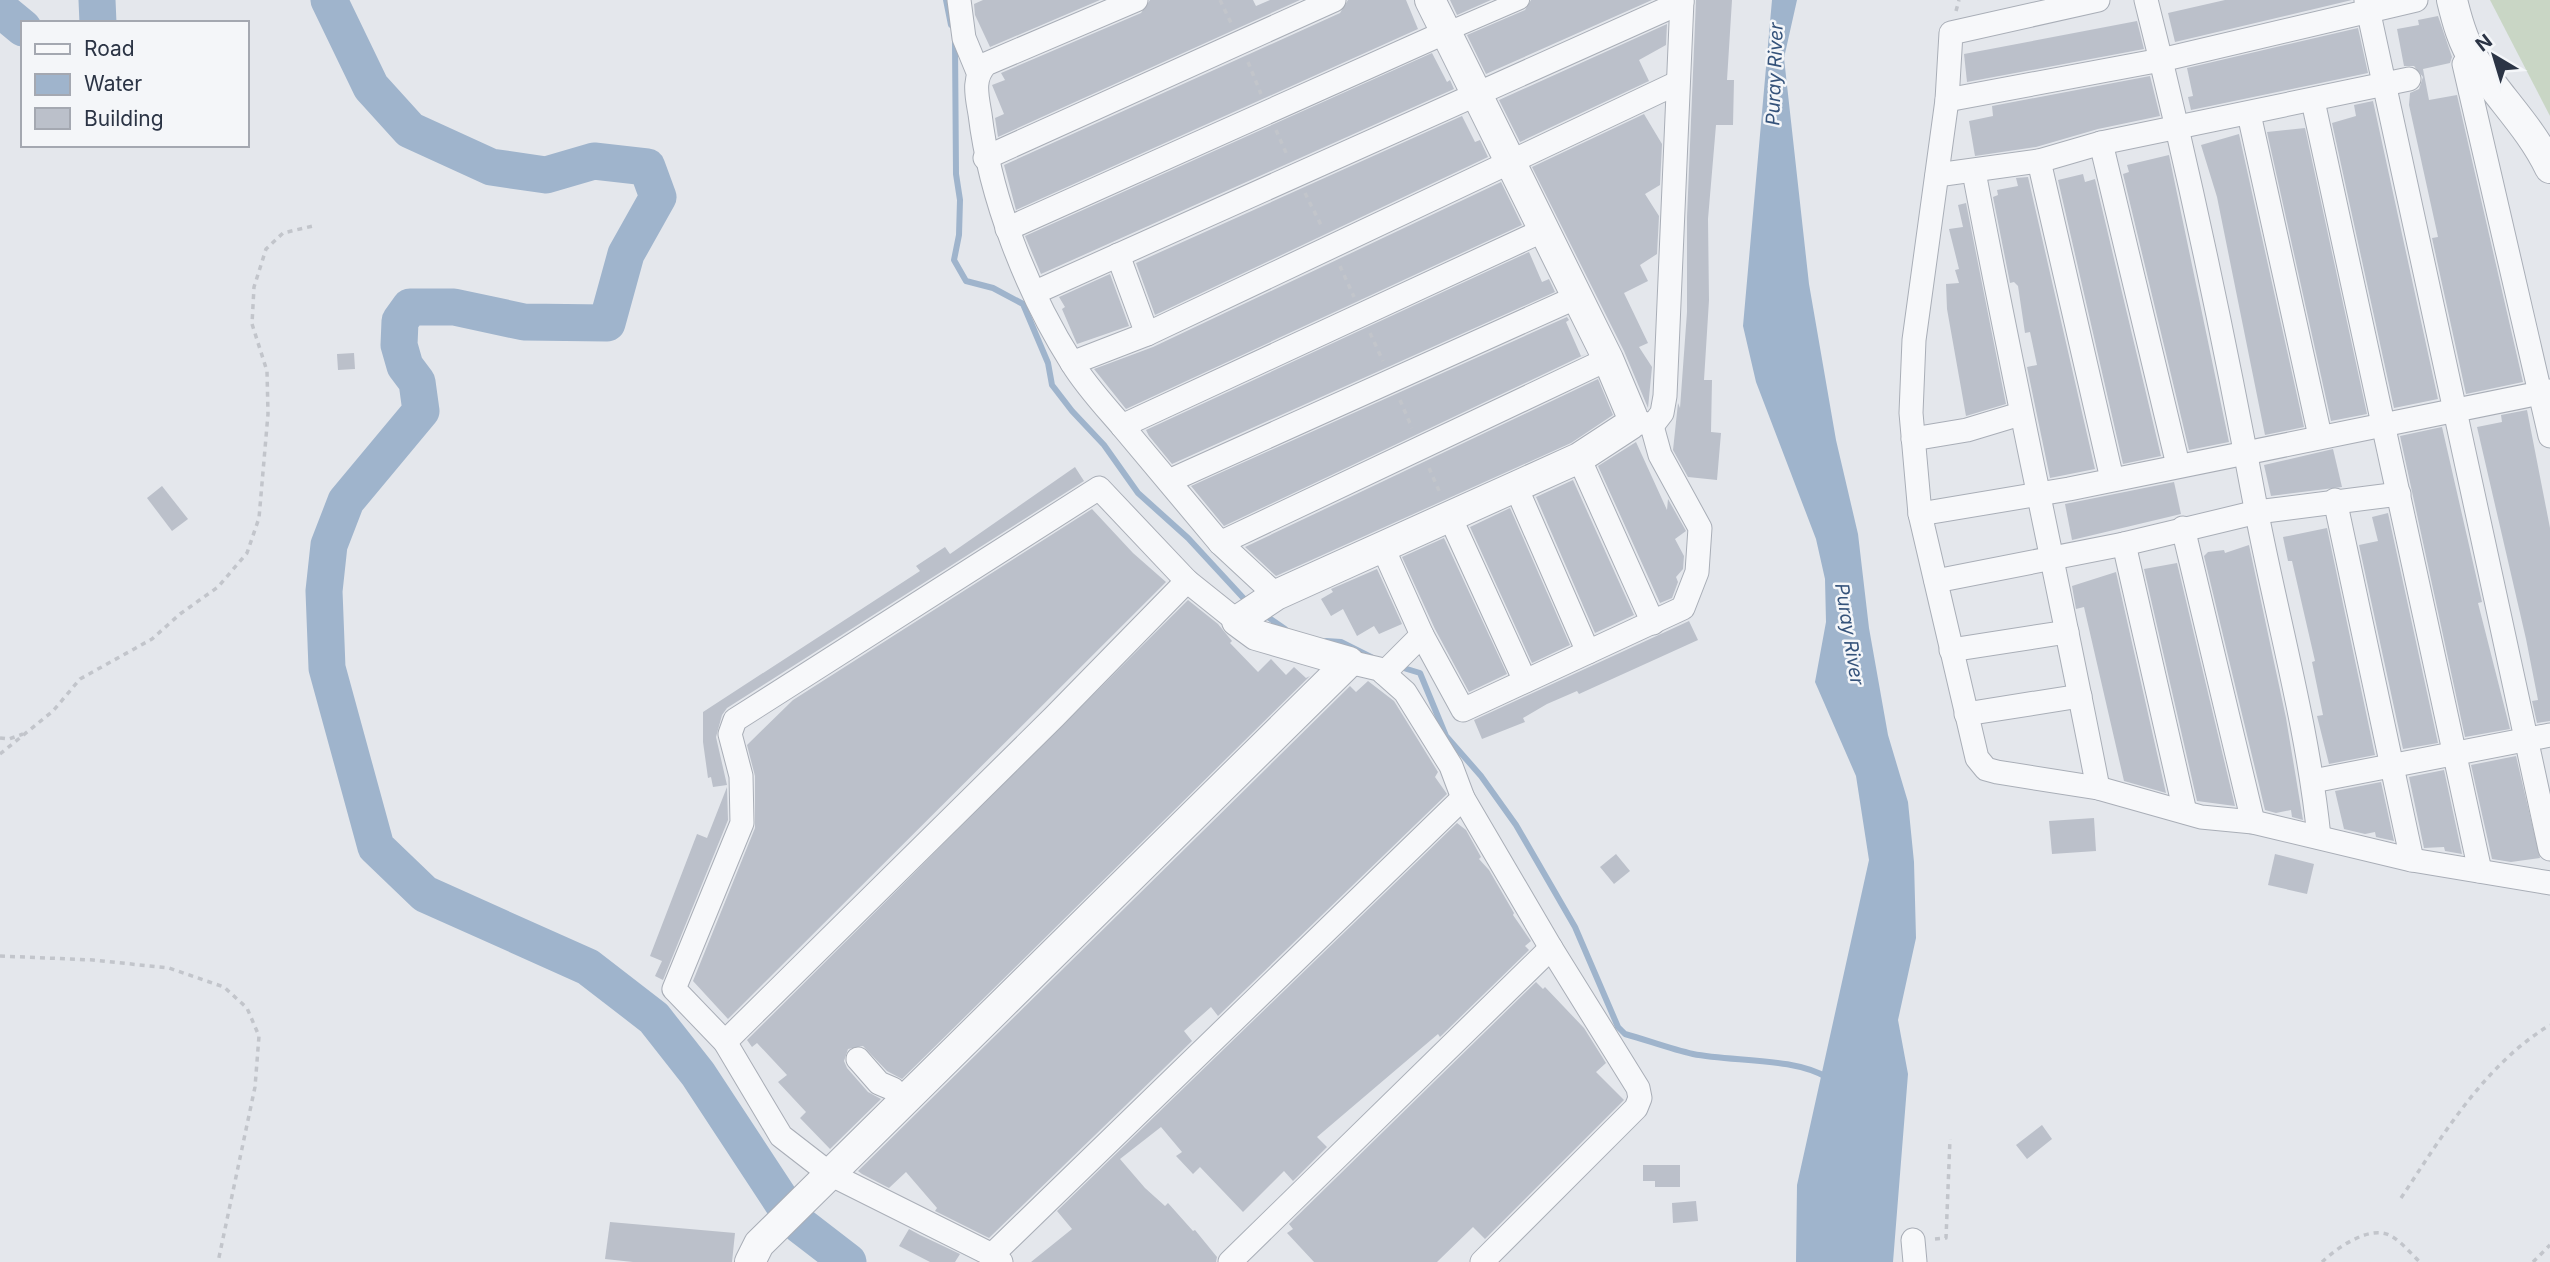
<svg xmlns="http://www.w3.org/2000/svg" width="2550" height="1262" font-family="Inter,sans-serif">
	<style>
		.green { fill: #c9d6c5 }
		.water { fill: #9fb4cc }
		.lines { fill: none; stroke-linecap: round; stroke-linejoin: round }
		.stream { stroke: #9fb4cc; stroke-width: 6 }
		.river { stroke: #9fb4cc; stroke-width: 37 }
		.building { fill: #bbc0ca }
		.pedestrian-casing { stroke: #a9aeb7; stroke-width: 20 }
		.minor-casing { stroke: #a9aeb7; stroke-width: 25 }
		.tertiary-casing { stroke: #a9aeb7; stroke-width: 32 }
		.path { stroke: #c2c5cb; stroke-width: 3.5; stroke-dasharray: 5 5; stroke-linecap: butt }
		.pedestrian { stroke: #f7f8fa; stroke-width: 18 }
		.minor { stroke: #f7f8fa; stroke-width: 23 }
		.tertiary { stroke: #f7f8fa; stroke-width: 30 }
		.labels { text-anchor: middle; stroke-width: 5; stroke-linejoin: round; paint-order: stroke }
		.water-label { font-size: 19px; font-style: italic; fill: #34527a; stroke: #f4f6f9 }
	</style>
	<rect width="100%" height="100%" fill="#e4e7ec"/>
	<polygon class="green" points="2490,0 2550,0 2550,116"/>
	<polygon class="water" points="1772,0 1797,0 1784,58 1809,284 1836,440 1858,534 1869,628 1888,735 1908,802 1914,862 1916,938 1898,1020 1908,1074 1893,1262 1796,1262 1797,1185 1869,860 1856,776 1815,682 1826,622 1825,579 1816,539 1756,382 1743,326"/>
	<g class="lines">
		<g class="stream">
			<polyline points="946,0 951,25"/>
			<polyline points="955,43 956,174 960,200 959,235 954,260 966,281 993,288 1023,304 1048,363 1052,385 1072,411 1104,445 1138,493 1188,538 1248,603"/>
			<polyline points="1262,613 1285,629"/>
			<polyline points="1326,641 1341,642 1371,657"/>
			<path d="M1397 666 1420 673 1446 736 1481 776 1516 825 1575 927 1618 1027 1625 1034C1647 1040 1670 1049 1693 1054 1733 1062 1794 1057 1828 1078"/>
		</g>
		<g class="river">
			<polyline points="97,0 98,23"/>
			<polyline points="329,0 371,87 410,130 491,167 546,175 594,161 647,167 658,197 626,254 607,323 524,322 454,307 410,307 400,321 399,345 405,366 417,382 421,411 346,501 329,545 324,591 327,668 376,847 425,894 588,967 654,1018 698,1074 784,1205 800,1225 848,1262"/>
			<polyline points="0,9 23,28"/>
		</g>
	</g>
	<g class="building">
		<polygon points="983,0 1100,0 990,47 975,15 974,4"/>
		<polygon points="1150,0 1253,0 1256,6 1270,0 1300,0 998,137 995,118 1004,114 992,85 1005,80 1001,73 1141,13"/>
		<polygon points="1348,0 1406,0 1418,29 1016,210 1004,165 1340,13"/>
		<polygon points="1450,0 1491,0 1457,15"/>
		<polygon points="1531,0 1652,0 1486,74 1467,35 1525,10"/>
		<polygon points="1696,0 1732,0 1727,80 1734,80 1733,125 1716,125 1708,219 1709,300 1704,380 1712,380 1711,432 1721,433 1717,480 1688,477 1673,450 1678,403 1680,408 1687,312 1687,217"/>
		<polygon points="2225,0 2352,0 2175,42 2168,13"/>
		<polygon points="2438,16 2452,57 2450,63 2423,69 2429,100 2457,95 2523,382 2466,394 2432,238 2438,237 2409,105 2410,93 2419,89 2423,77 2414,66 2404,66 2397,29 2419,25 2418,20"/>
		<polygon points="2137,21 2144,49 1967,82 1964,54"/>
		<polygon points="1667,24 1666,45 1639,60 1649,81 1520,142 1499,100"/>
		<polygon points="2358,28 2368,73 2191,110 2188,97 2193,96 2187,68"/>
		<polygon points="1432,53 1447,82 1450,80 1454,89 1041,274 1025,236"/>
		<polygon points="2150,76 2160,116 2098,129 2036,147 1975,156 1969,121 1993,116 1992,106"/>
		<polygon points="2373,101 2438,399 2394,408 2332,123 2356,116 2354,105"/>
		<polygon points="1644,114 1662,144 1660,185 1645,194 1659,216 1657,254 1640,265 1648,281 1624,293 1648,343 1639,347 1652,367 1648,408 1624,351 1532,167"/>
		<polygon points="1462,116 1475,142 1480,140 1488,157 1155,315 1136,263"/>
		<polygon points="2305,128 2367,414 2331,421 2267,132"/>
		<polygon points="2239,134 2304,427 2265,435 2217,197 2201,145"/>
		<polygon points="2169,155 2229,442 2189,450 2123,174 2129,172 2127,165"/>
		<polygon points="2083,174 2085,182 2095,179 2161,456 2123,464 2058,180"/>
		<polygon points="2028,177 2095,469 2050,478 2027,367 2037,365 2030,332 2025,333 2018,286 2014,282 2010,283 1993,197 1998,195 1997,190 2018,186 2016,178"/>
		<polygon points="1501,182 1522,225 1126,409 1094,369 1153,347"/>
		<polygon points="1966,203 2006,404 1966,416 1947,309 1946,284 1959,283 1955,270 1959,269 1949,229 1963,227 1958,205"/>
		<polygon points="1529,252 1542,282 1549,279 1555,292 1172,464 1149,436 1146,430"/>
		<polygon points="1110,274 1129,326 1077,344 1062,309 1065,307 1059,297"/>
		<polygon points="1567,317 1569,320 1566,322 1581,356 1586,354 1224,526 1191,486"/>
		<polygon points="354,353 355,369 338,370 337,354"/>
		<polygon points="1598,379 1613,415 1571,443 1276,576 1245,547"/>
		<polygon points="2527,410 2550,528 2550,721 2537,723 2532,701 2538,700 2526,639 2477,427 2502,422 2501,415"/>
		<polygon points="2442,427 2482,602 2478,603 2510,729 2465,737 2400,436"/>
		<polygon points="1636,442 1667,510 1668,499 1686,531 1675,539 1684,556 1683,569 1676,577 1678,582 1672,598 1660,603 1598,466"/>
		<polygon points="2333,449 2342,487 2271,496 2264,465"/>
		<polygon points="1075,467 1084,481 727,708 722,715 716,737 727,785 713,787 711,777 708,778 703,742 703,712 920,571 916,566 945,547 950,554"/>
		<polygon points="1573,480 1634,615 1595,633 1536,497"/>
		<polygon points="2174,482 2181,514 2072,540 2065,504"/>
		<polygon points="162,486 188,519 172,531 147,498"/>
		<polygon points="1510,508 1570,645 1532,663 1470,527"/>
		<polygon points="1092,509 1133,553 1166,582 728,1019 693,981 755,828 755,776 747,745 793,700"/>
		<polygon points="2388,513 2438,743 2403,749 2359,545 2378,541 2372,517"/>
		<polygon points="2327,528 2375,755 2329,764 2317,716 2323,715 2312,662 2315,661 2292,561 2288,561 2283,537"/>
		<polygon points="1444,538 1507,674 1469,692 1435,629 1402,557"/>
		<polygon points="2249,545 2286,718 2303,820 2292,817 2291,810 2276,813 2265,810 2204,556 2208,552 2224,550 2225,553"/>
		<polygon points="2177,563 2235,806 2197,801 2144,569"/>
		<polygon points="1377,569 1402,624 1379,634 1374,626 1357,636 1343,609 1331,616 1321,599 1333,592 1331,589"/>
		<polygon points="2116,572 2166,793 2124,781 2084,607 2076,609 2072,586"/>
		<polygon points="1188,600 1218,624 1232,641 1230,643 1258,672 1271,659 1286,675 1294,667 1306,678 1310,676 902,1079 887,1071 863,1046 848,1049 844,1061 847,1068 868,1092 881,1099 830,1149 800,1118 806,1112 778,1082 787,1075 757,1043 752,1047 747,1040"/>
		<polygon points="1689,621 1698,640 1579,694 1577,691 1547,704 1523,718 1525,722 1482,739 1474,720"/>
		<polygon points="1368,681 1394,701 1438,772 1435,777 1447,794 1218,1016 1211,1007 1184,1031 1192,1041 989,1238 935,1211 937,1208 906,1172 889,1188 862,1174 858,1171 1350,686 1356,692"/>
		<polygon points="2516,756 2540,858 2511,862 2492,859 2471,765"/>
		<polygon points="2444,770 2462,854 2445,851 2444,847 2424,848 2409,777"/>
		<polygon points="2381,782 2394,841 2376,837 2375,832 2365,834 2344,829 2335,791"/>
		<polygon points="727,787 728,820 663,980 655,976 662,961 650,956 697,834 707,838"/>
		<polygon points="2094,818 2096,851 2052,854 2049,821"/>
		<polygon points="1457,823 1466,830 1481,857 1479,859 1489,870 1514,913 1513,915 1531,941 1525,946 1529,950 1440,1037 1438,1034 1317,1137 1327,1147 1293,1181 1284,1171 1243,1212 1200,1167 1193,1174 1176,1156 1182,1152 1161,1127 1120,1159 1145,1188 1165,1206 1168,1203 1193,1231 1195,1230 1217,1257 1216,1262 1031,1262 1072,1229 1057,1211"/>
		<polygon points="1616,854 1630,871 1614,884 1600,867"/>
		<polygon points="2275,854 2314,864 2307,894 2268,885"/>
		<polygon points="1536,982 1543,989 1545,987 1584,1028 1606,1063 1596,1072 1624,1100 1485,1239 1473,1227 1437,1262 1314,1262 1287,1233 1293,1229 1289,1224"/>
		<polygon points="2042,1125 2052,1139 2027,1159 2016,1145"/>
		<polygon points="1643,1165 1680,1165 1680,1187 1655,1187 1655,1181 1643,1181"/>
		<polygon points="1696,1201 1698,1221 1673,1223 1672,1203"/>
		<polygon points="610,1222 735,1233 732,1262 633,1262 605,1259"/>
		<polygon points="909,1229 920,1235 960,1254 955,1262 930,1262 899,1246"/>
	</g>
	<g class="lines">
		<defs>
			<polyline id="pedestrian" points="1446,32 1520,0"/>
			<g id="minor">
				<polyline points="959,0 964,38 978,72"/>
				<path d="M1136 0 986 64C972 78 977 96 980 114 990 198 1027 292 1072 363 1086 386 1104 405 1122 426L1544 230"/>
				<polyline points="2098,0 1951,33 1947,100 1914,340 1911,413 1920,514 1977,758 1986,769 1997,772 2098,788 2201,817 2253,822 2412,860 2550,883"/>
				<path d="M2146 0C2189 170 2225 342 2257 514 2278 622 2308 728 2319 837"/>
				<polyline points="2366,0 2550,849"/>
				<polyline points="2464,64 2550,436"/>
				<polyline points="1947,100 2161,60 2416,0"/>
				<polyline points="2313,101 2480,871"/>
				<polyline points="2249,114 2320,436"/>
				<polyline points="2101,143 2178,465"/>
				<polyline points="985,158 1334,0"/>
				<polyline points="2039,161 2112,479"/>
				<path d="M1974 172C2013 378 2058 582 2098 788"/>
				<polyline points="1937,175 2039,161 2101,143 2409,79"/>
				<polyline points="1007,229 1446,32"/>
				<polyline points="1118,255 1147,334"/>
				<polyline points="1036,292 1682,2"/>
				<polyline points="1072,363 1147,334 1677,83"/>
				<polyline points="1122,426 1220,543 1276,595"/>
				<polyline points="1652,426 1662,413 1665,396 1682,0"/>
				<polyline points="1913,439 1967,430 2020,414"/>
				<polyline points="1579,458 1653,623"/>
				<polyline points="1169,481 1577,297"/>
				<polyline points="1516,487 1588,652"/>
				<polyline points="2335,500 2412,860"/>
				<polyline points="1920,514 2069,489 2550,391"/>
				<polyline points="1450,517 1525,681"/>
				<polyline points="2183,528 2253,822"/>
				<polyline points="1220,543 1608,359"/>
				<polyline points="2124,544 2185,812"/>
				<polyline points="1383,548 1422,635 1463,710 1683,608 1697,572 1700,528 1660,455 1652,426 1632,419"/>
				<polyline points="1936,581 2124,544 2257,512 2399,494"/>
				<polyline points="1951,650 2067,632"/>
				<polyline points="1349,662 1379,669 1405,692 1451,766 1463,798 1551,948 1638,1088 1640,1098 1636,1108 1482,1262"/>
				<polyline points="1384,673 1422,635"/>
				<polyline points="1966,714 2080,696"/>
				<polyline points="2313,781 2550,735"/>
				<polyline points="725,1042 1054,717 1187,581"/>
				<polyline points="858,1059 879,1083 893,1089 903,1101"/>
				<polyline points="1913,1240 1915,1262"/>
				<polyline points="992,1255 1463,798"/>
				<polyline points="1001,1262 992,1255 830,1174 781,1136 725,1042 674,989 742,823 741,776 730,734 735,720 1099,488 1187,581 1237,621"/>
				<polyline points="1230,1262 1551,948"/>
			</g>
			<g id="tertiary">
				<path d="M2452 0C2457 21 2463 43 2475 61 2499 98 2531 128 2550 168"/>
				<polyline points="750,1262 759,1244 1349,662 1256,635 1237,621 1276,595 1579,458 1631,424 1632,416 1608,359 1430,0"/>
			</g>
		</defs>
		<use href="#pedestrian" class="pedestrian-casing"/>
		<use href="#minor" class="minor-casing"/>
		<use href="#tertiary" class="tertiary-casing"/>
		<g class="path">
			<polyline points="1220,0 1231,23"/>
			<polyline points="1956,11 1959,0"/>
			<polyline points="1248,62 1261,94"/>
			<polyline points="1276,130 1287,155"/>
			<polyline points="1305,193 1322,227"/>
			<polyline points="1340,266 1354,297"/>
			<polyline points="1370,333 1383,361"/>
			<polyline points="1400,400 1412,428"/>
			<polyline points="1429,468 1440,493"/>
			<polyline points="0,738 9,739 23,734"/>
			<polyline points="0,754 53,711 80,679 152,639 180,614 218,587 247,553 259,518 268,414 267,371 252,324 254,287 266,249 283,233 313,226"/>
			<polyline points="0,956 93,960 169,968 224,987 247,1008 259,1036 255,1087 218,1262"/>
			<path d="M2401 1198C2443 1135 2484 1065 2550 1025"/>
			<polyline points="1935,1239 1946,1238 1950,1139"/>
			<path d="M2322 1262C2337 1248 2370 1224 2391 1236 2402 1242 2411 1254 2420 1262"/>
			<polyline points="2533,1262 2550,1245"/>
		</g>
		<use href="#pedestrian" class="pedestrian"/>
		<use href="#minor" class="minor"/>
		<use href="#tertiary" class="tertiary"/>
	</g>
	<g class="labels">
		<g class="water-label">
			<text transform="translate(1774 74) rotate(-88)" y="7">Puray River</text>
			<text transform="translate(1850 634) rotate(81)" y="7">Puray River</text>
		</g>
	</g>
	<rect x="21" y="21" width="228" height="126" fill="#f4f6f9" stroke="#a4a8b1" stroke-width="2"/>
	<rect x="35" y="44" width="35" height="10" fill="#f7f8fa" stroke="#a4a8b1" stroke-width="2"/>
	<text x="84" y="56" font-size="21" fill="#2b3445">Road</text>
	<rect x="35" y="74" width="35" height="21" fill="#9fb4cc" stroke="#a4a8b1" stroke-width="2"/>
	<text x="84" y="91" font-size="21" fill="#2b3445">Water</text>
	<rect x="35" y="108" width="35" height="21" fill="#bbc0ca" stroke="#a4a8b1" stroke-width="2"/>
	<text x="84" y="126" font-size="21" fill="#2b3445">Building</text>
	<g transform="translate(2494 56) rotate(322)" stroke="#f4f6f9" stroke-width="5" paint-order="stroke">
	<path d="M0-5L12 26L0 18L-12 26Z" fill="#2b3445"/>
	<text y="-10" font-size="19" font-weight="bold" text-anchor="middle" fill="#2b3445">N</text>
	</g>
</svg>
